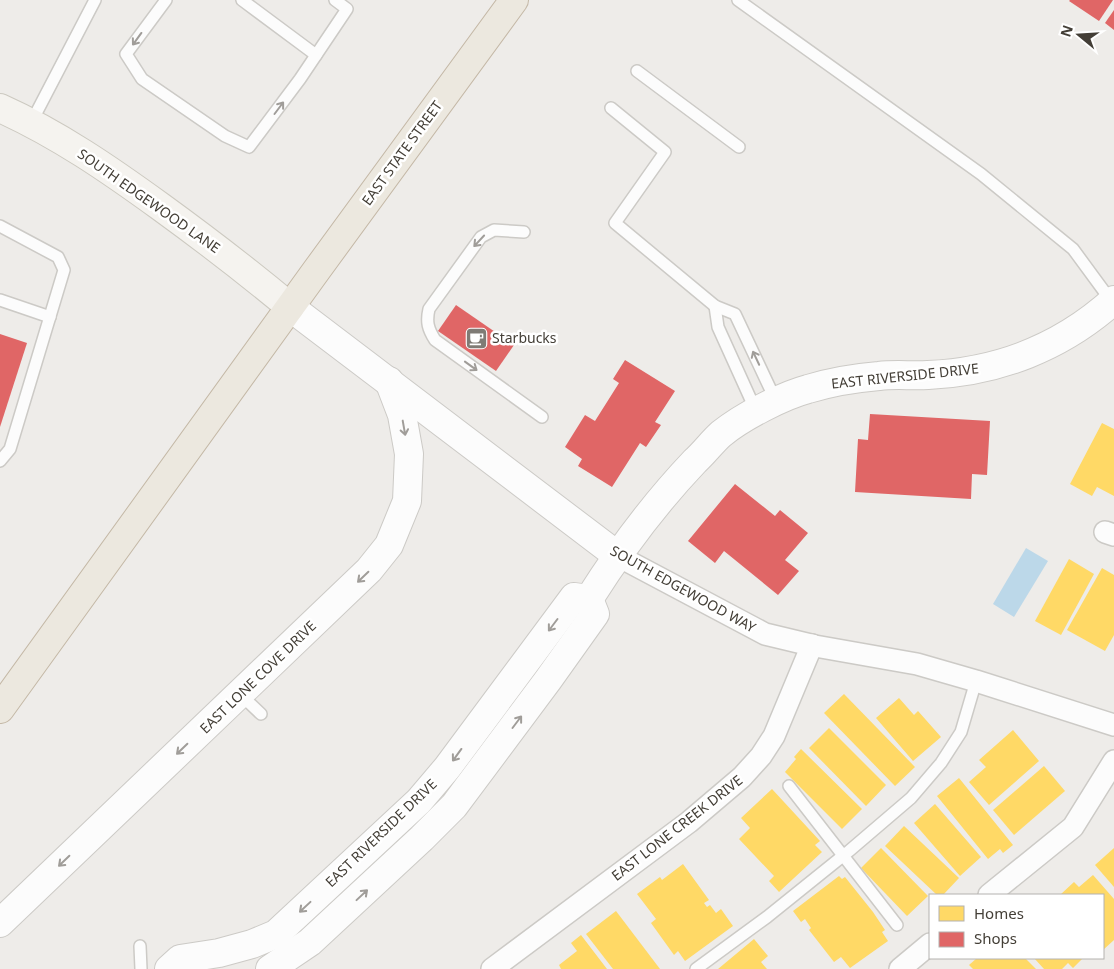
<svg xmlns="http://www.w3.org/2000/svg" width="1114" height="969" font-family="'Noto Sans',sans-serif">
	<style>
		.water { fill: #bcd8e9 }
		.homes { fill: #ffd966 }
		.shops { fill: #e06666 }
		.lines { fill: none; stroke-linecap: round; stroke-linejoin: round }
		.service-casing { stroke: #cccac6; stroke-width: 14 }
		.minor-casing { stroke: #cccac6; stroke-width: 24 }
		.tertiary-casing { stroke: #cccac6; stroke-width: 30 }
		.secondary-casing { stroke: #ccc9c0; stroke-width: 30 }
		.trunk-casing { stroke: #c4b8a6; stroke-width: 30 }
		.service { stroke: #fcfcfc; stroke-width: 11 }
		.minor { stroke: #fcfcfc; stroke-width: 21 }
		.tertiary { stroke: #fcfcfc; stroke-width: 28 }
		.secondary { stroke: #f5f3ef; stroke-width: 28 }
		.trunk { stroke: #ece8df; stroke-width: 28 }
		.oneway { stroke: #a09d99 }
		.labels { text-anchor: middle; stroke-width: 5; stroke-linejoin: round; paint-order: stroke }
		.street-label { font-size: 14px; fill: #433e36; stroke: #fff }
		.poi-label { font-size: 14px; fill: #433e36; stroke: #fff; text-anchor: start }
	</style>
	<rect width="100%" height="100%" fill="#eeece9"/>
	<polygon class="water" points="1026,548 1048,561 1014,617 993,604"/>
	<g class="homes">
		<polygon points="1102,423 1114,429 1114,496 1097,487 1092,496 1070,484"/>
		<polygon points="1069,559 1094,574 1061,635 1035,621"/>
		<polygon points="1102,568 1114,575 1114,635 1105,651 1067,630"/>
		<polygon points="844,694 915,767 895,786 824,713"/>
		<polygon points="899,698 914,715 918,711 941,737 913,761 876,718"/>
		<polygon points="829,728 886,785 866,806 809,748"/>
		<polygon points="1013,730 1039,761 989,805 969,782 986,767 979,760"/>
		<polygon points="801,749 862,809 842,829 785,772 796,759 794,757"/>
		<polygon points="1044,766 1065,791 1014,835 993,810"/>
		<polygon points="959,778 1013,845 1003,853 1000,849 988,859 937,796"/>
		<polygon points="772,789 820,841 815,845 822,852 779,892 769,881 774,876 739,839 750,828 741,818"/>
		<polygon points="935,804 981,857 960,876 914,823"/>
		<polygon points="904,826 959,878 943,895 937,895 885,846"/>
		<polygon points="881,848 928,896 907,916 861,868"/>
		<polygon points="1114,848 1114,887 1095,865"/>
		<polygon points="683,864 709,900 704,903 707,907 710,905 716,913 721,909 733,926 685,961 678,951 674,955 651,923 656,919 637,894 660,877 662,880"/>
		<polygon points="1093,875 1114,899 1114,940 1103,950 1103,895 1060,895 1074,882 1079,887"/>
		<polygon points="839,876 842,879 845,877 873,912 885,930 882,932 888,941 850,968 841,957 834,962 809,930 811,928 805,919 801,922 793,911"/>
		<polygon points="616,911 660,969 613,969 586,934"/>
		<polygon points="581,935 607,969 561,969 559,965 577,951 571,943"/>
		<polygon points="754,939 768,956 761,962 767,969 718,969"/>
		<polygon points="977,958 1025,958 1036,969 973,969 969,965"/>
		<polygon points="1034,958 1083,958 1073,968 1068,963 1062,969 1044,969"/>
	</g>
	<g class="shops">
		<polygon points="1070,0 1113,0 1099,21 1069,1"/>
		<polygon points="1114,10 1114,30 1105,23"/>
		<polygon points="456,305 514,345 496,371 438,331"/>
		<polygon points="0,334 27,343 0,427"/>
		<polygon points="625,360 675,391 655,422 661,425 646,447 640,443 612,487 578,466 582,459 565,447 585,415 595,421 619,383 613,379"/>
		<polygon points="870,414 990,421 987,475 972,474 971,499 855,492 858,439 868,440"/>
		<polygon points="735,484 775,516 780,510 808,533 785,560 799,571 778,595 724,551 715,563 688,541"/>
	</g>
	<g class="lines">
		<defs>
			<g id="service">
				<polyline points="166,0 126,54 142,79 225,136 249,147 300,79 347,9 335,0"/>
				<polyline points="242,0 316,55"/>
				<polyline points="738,0 981,174 1073,249 1112,302"/>
				<polyline points="637,71 739,147"/>
				<polyline points="611,108 665,152 615,223 715,306 735,314 776,401"/>
				<polyline points="31,123 95,0"/>
				<polyline points="0,226 58,257 64,270 10,449 0,461"/>
				<path d="M524 232 494 230 481 237 429 309C426 322 428 329 435 340L542 417"/>
				<polyline points="0,300 50,317"/>
				<polyline points="715,306 718,327 756,411"/>
				<polyline points="240,694 261,714"/>
				<polyline points="789,786 897,925"/>
				<polyline points="140,946 141,969"/>
				<polyline points="696,969 767,917 849,851 911,798 941,763 961,732 976,681"/>
			</g>
			<g id="minor">
				<polyline points="1105,532 1114,535"/>
				<polyline points="618,556 765,634 815,646 917,664 976,681 1114,725"/>
				<polyline points="989,895 1073,827 1114,761"/>
				<polyline points="492,969 689,822 742,777 761,756 774,736 812,645"/>
				<polyline points="900,969 930,944"/>
			</g>
			<g id="tertiary">
				<polyline points="290,307 618,556"/>
				<path d="M589 599C620 550 655 503 695 461 704 453 712 442 721 434 742 417 782 396 808 389 831 382 855 378 879 376 895 374 912 376 928 375 998 372 1062 347 1114 300"/>
				<polyline points="0,923 369,570 389,545 407,501 409,454 402,415 389,381"/>
				<polyline points="169,969 180,959 219,953 252,944 276,934 419,801 447,768 574,597 589,599"/>
				<polyline points="270,969 310,942 422,838 454,806 548,680 595,614 589,599"/>
			</g>
			<path id="secondary" d="M0 108C58 134 110 170 161 207 205 239 248 272 290 307"/>
			<polyline id="trunk" points="0,709 316,271 514,0"/>
		</defs>
		<use href="#service" class="service-casing"/>
		<use href="#minor" class="minor-casing"/>
		<use href="#tertiary" class="tertiary-casing"/>
		<use href="#secondary" class="secondary-casing"/>
		<use href="#trunk" class="trunk-casing"/>
		<use href="#service" class="service"/>
		<use href="#minor" class="minor"/>
		<use href="#tertiary" class="tertiary"/>
		<use href="#secondary" class="secondary"/>
		<use href="#trunk" class="trunk"/>
	</g>
	<defs><path id="oneway-shaft" d="M-6 0H5M1.5-3L5.5 0L1.5 3" fill="none" stroke-width="1.6" stroke-linecap="round" stroke-linejoin="round" transform="scale(1.25)"/></defs>
	<g class="oneway">
		<use href="#oneway-shaft" transform="translate(137 39) rotate(126)"/>
		<use href="#oneway-shaft" transform="translate(279 108) rotate(-53)"/>
		<use href="#oneway-shaft" transform="translate(479 241) rotate(133)"/>
		<use href="#oneway-shaft" transform="translate(756 358) rotate(-115)"/>
		<use href="#oneway-shaft" transform="translate(471 366) rotate(36)"/>
		<use href="#oneway-shaft" transform="translate(404 428) rotate(80)"/>
		<use href="#oneway-shaft" transform="translate(363 577) rotate(136)"/>
		<use href="#oneway-shaft" transform="translate(553 625) rotate(127)"/>
		<use href="#oneway-shaft" transform="translate(517 722) rotate(-53)"/>
		<use href="#oneway-shaft" transform="translate(182 749) rotate(136)"/>
		<use href="#oneway-shaft" transform="translate(457 755) rotate(126)"/>
		<use href="#oneway-shaft" transform="translate(64 861) rotate(136)"/>
		<use href="#oneway-shaft" transform="translate(362 895) rotate(-43)"/>
		<use href="#oneway-shaft" transform="translate(305 907) rotate(137)"/>
	</g>
	<defs>
		<symbol id="cafe-square" viewBox="-11 -11 22 22"><rect x="-9" y="-9" width="18" height="18" rx="4" fill="#7f7b75" stroke="#fff"/><path d="M-5.5-4.5H6V0H3Q3 3.5 0 3.5H-2.5Q-5.5 3.5-5.5 0ZM3-3.2v2h1.7v-2ZM-6 4.5H4V6H-6Z" fill="#fff"/></symbol>
	</defs>
	<g fill-rule="evenodd">
		<use href="#cafe-square" x="464" y="326" width="25" height="25"/>
	</g>
	<g class="labels">
		<g class="street-label">
			<text transform="translate(402 153) rotate(-54)" y="5">EAST STATE STREET</text>
			<text transform="translate(149 201) rotate(35)" y="5">SOUTH EDGEWOOD LANE</text>
			<text transform="translate(905 376) rotate(-6)" y="5">EAST RIVERSIDE DRIVE</text>
			<text transform="translate(683 589) rotate(29)" y="5">SOUTH EDGEWOOD WAY</text>
			<text transform="translate(258 677) rotate(-44)" y="5">EAST LONE COVE DRIVE</text>
			<text transform="translate(677 828) rotate(-38)" y="5">EAST LONE CREEK DRIVE</text>
			<text transform="translate(381 833) rotate(-44)" y="5">EAST RIVERSIDE DRIVE</text>
		</g>
		<g class="poi-label">
			<text x="492" y="343">Starbucks</text>
		</g>
	</g>
	<rect x="929" y="894" width="175" height="65" fill="#ffffff" stroke="#b4b2af"/>
	<rect x="939" y="906" width="25" height="15" fill="#ffd966" stroke="#b4b2af"/>
	<text x="974" y="919" font-size="15" fill="#433e36">Homes</text>
	<rect x="939" y="932" width="25" height="15" fill="#e06666" stroke="#b4b2af"/>
	<text x="974" y="944" font-size="15" fill="#433e36">Shops</text>
	<g transform="translate(1079 35) rotate(288)" stroke="#ffffff" stroke-width="4" paint-order="stroke">
	<path d="M0-4L9 19L0 12L-9 19Z" fill="#433e36"/>
	<text y="-8" font-size="14" font-weight="bold" text-anchor="middle" fill="#433e36">N</text>
	</g>
</svg>
